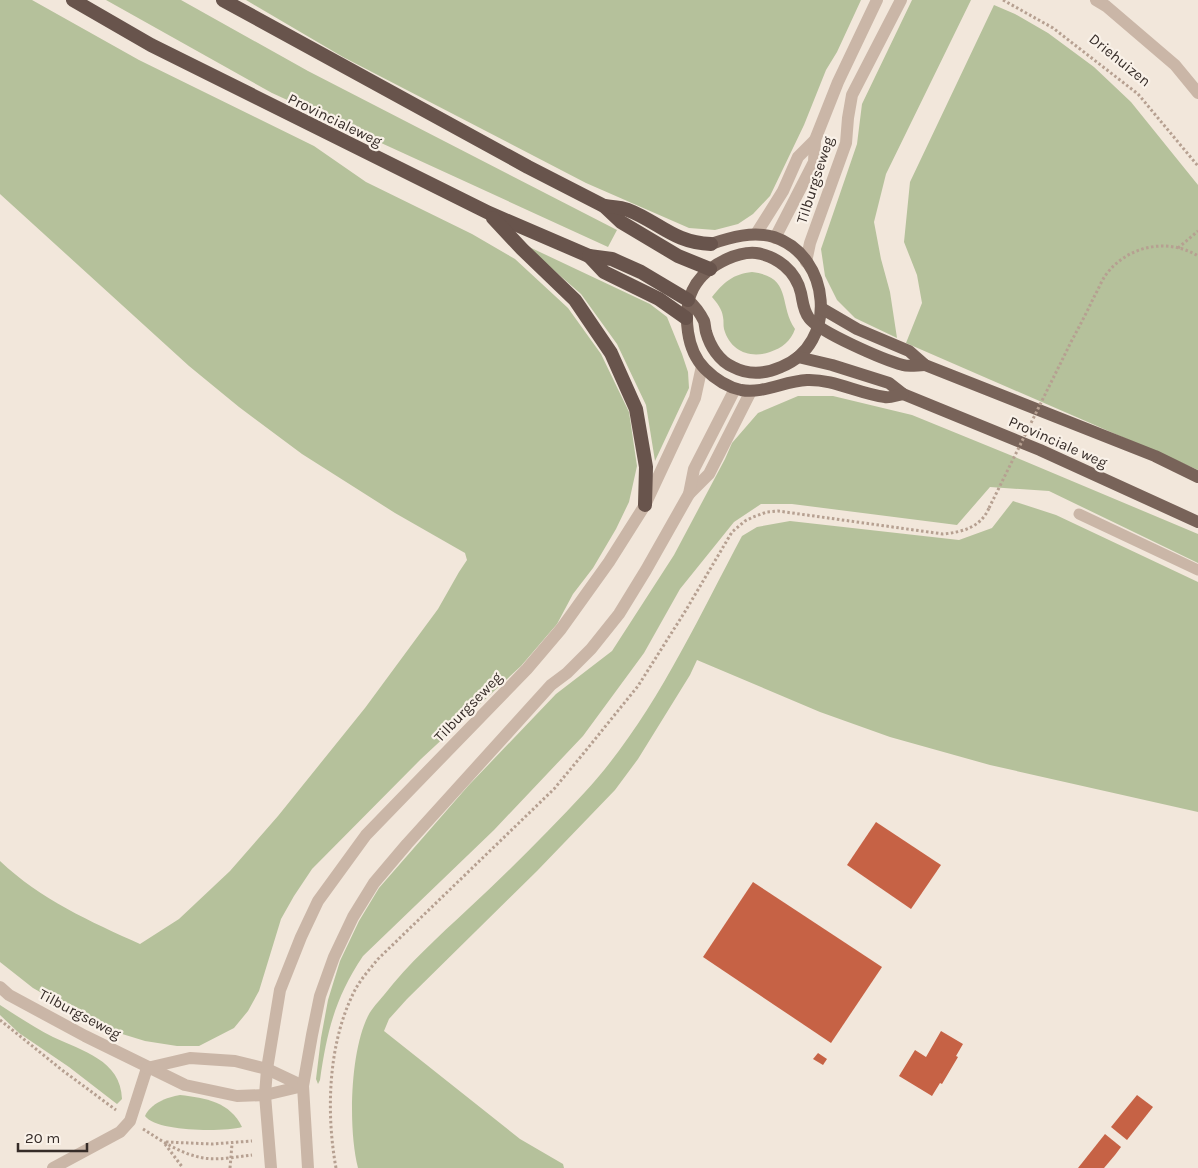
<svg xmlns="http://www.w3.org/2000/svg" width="1198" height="1168" font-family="Karla,sans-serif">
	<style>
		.green { fill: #b5c19b }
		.building { fill: #c66245 }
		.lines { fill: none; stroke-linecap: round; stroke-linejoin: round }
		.path { stroke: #b6a091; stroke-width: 3; stroke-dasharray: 2.5 2.5; stroke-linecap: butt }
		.service { stroke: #cab6a7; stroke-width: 11 }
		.minor { stroke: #cab6a7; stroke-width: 12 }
		.tertiary { stroke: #cab6a7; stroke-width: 12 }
		.primary { stroke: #786359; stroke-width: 12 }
		.trunk { stroke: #68544c; stroke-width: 14 }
		.path-bridge { stroke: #b6a091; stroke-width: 3; stroke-dasharray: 2.5 2.5; stroke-linecap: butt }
		.labels { text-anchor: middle; stroke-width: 4.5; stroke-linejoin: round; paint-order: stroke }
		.street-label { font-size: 15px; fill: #362c28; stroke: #f9f1e8 }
	</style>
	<rect width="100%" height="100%" fill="#f2e7db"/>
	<g class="green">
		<path d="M0 0H32L139 60 314 146 366 182 472 234 515 259 568 308 601 354 629 412 637 466 629 502 616 529 593 568 573 594 557 624 521 666 421 759 312 869 294 896 281 919 259 991 248 1011 234 1028 199 1046H177L145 1041 119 1033 79 1014 33 988 0 962V861C40 899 91 922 140 944L179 919 230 871 278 816 365 708 438 609 459 572 467 560 465 553 395 513 302 454 239 407 189 366 0 194Z"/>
		<polygon points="106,0 181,0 308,71 617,230 608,247 272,93"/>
		<polygon points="246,0 861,0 837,52 826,70 804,125 770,196 753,214 738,224 715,230 689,228 586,183 343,57"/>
		<polygon points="912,0 971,0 886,174 874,222 881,259 890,292 897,338 855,318 837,300 825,276 821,249 857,144 862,104"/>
		<polygon points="994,5 1015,14 1048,33 1094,67 1131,102 1198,185 1198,470 906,343 922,303 917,275 904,242 910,182"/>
		<polygon points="525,245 650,304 667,317 682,354 688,372 689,388 655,461 646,405 617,344 581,294"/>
		<path d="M752 272C793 277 778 304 795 329 791 341 782 348 770 352 750 359 730 351 724 329 723 325 724 321 723 317 722 309 717 303 712 297 724 282 733 274 752 272Z"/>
		<path d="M798 396H833L912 415 1010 455 1198 534V563L1049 491 990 487 957 525 792 504H761L734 522 680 589 644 653 583 736 494 830 363 956C335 998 327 1031 320 1080L318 1084 316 1079 321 1038 328 1000 340 961 359 921 379 888 468 786 556 694 612 651 674 555 725 459 732 443 758 413Z"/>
		<path d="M1013 501 1056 515 1198 582V812L990 765 890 737 820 712 697 660 690 675 638 759 615 790 537 871 407 999 389 1019 384 1031 520 1139 563 1164 564 1168H358C348 1129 350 1052 368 1016 372 1008 379 1001 384 995 409 963 439 936 468 909 508 872 548 832 585 792 653 718 695 624 742 536L757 527 790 521 959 540 992 528Z"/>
		<path d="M0 1005C17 1016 35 1028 53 1037 82 1051 121 1060 122 1099L117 1104 113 1101 69 1067 19 1033 0 1015Z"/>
		<path d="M180 1095C206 1098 230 1102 242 1127 224 1132 156 1132 145 1116 150 1104 167 1097 180 1095Z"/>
	</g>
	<g class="building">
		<polygon points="876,822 941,865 911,909 847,865"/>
		<polygon points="753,882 882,967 831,1043 703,957"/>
		<polygon points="941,1031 963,1044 956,1056 958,1057 942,1084 940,1083 932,1096 899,1076 915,1050 926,1057"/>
		<polygon points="818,1053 827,1059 823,1065 813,1059"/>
		<polygon points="1137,1095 1153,1107 1127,1140 1111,1127"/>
		<polygon points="1105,1134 1121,1147 1115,1155 1104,1168 1078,1168"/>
	</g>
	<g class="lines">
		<g class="path">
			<polyline points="1003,0 1053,28 1138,94 1198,166"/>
			<polyline points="1178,248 1198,231"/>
			<path d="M1071 342C1079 327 1087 312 1094 297 1098 290 1101 282 1105 276 1126 246 1167 237 1198 256"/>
			<polyline points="0,1020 62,1070 116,1110"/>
			<path d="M143 1129C159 1139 176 1151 195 1156 213 1162 234 1157 252 1155"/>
			<polyline points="166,1142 212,1144 252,1141"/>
			<polyline points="165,1144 183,1168"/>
			<polyline points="230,1168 232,1144"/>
			<path d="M336 1168C326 1113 328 1045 353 994 359 981 369 970 378 959L554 789 583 754 638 686 686 610 732 532 745 521 753 517 767 512 778 511 943 534C963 532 981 527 989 508"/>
		</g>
		<polyline class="service" points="1079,514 1198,570"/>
		<polyline class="minor" points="53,1168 120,1132 130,1121 147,1068"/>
		<g class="tertiary">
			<polyline points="1096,0 1106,6 1175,65 1198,93"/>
			<polyline points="756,234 783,191 798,157 815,140"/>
			<polyline points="775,238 814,162 815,140 838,82 877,0"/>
			<polyline points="806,262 810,243 846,143 848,118 852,95 901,0"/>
			<polyline points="689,494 709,474 751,391"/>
			<polyline points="0,987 9,995 85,1036 185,1085 237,1096 265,1095 303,1086"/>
			<polyline points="147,1068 190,1058 235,1061 267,1069 303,1086"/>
			<polyline points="271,1168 265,1095 267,1069 280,990 301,937 318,901 366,835 527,669 561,629 609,562 645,505 695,398 702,366"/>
			<polyline points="308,1168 303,1086 312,1035 320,996 334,957 353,917 374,883 407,844 551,685 567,673 591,649 619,614 646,570 689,494 694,469 735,389"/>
		</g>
		<g class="primary">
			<path d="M688 300C695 306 700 313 704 321 705 324 705 328 706 332 710 346 719 361 733 367 748 375 765 374 781 367 839 344 831 256 774 237 753 231 731 237 711 244"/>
			<polyline points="821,308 857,329 909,351 925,365 1155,456 1198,477"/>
			<polyline points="798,357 832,365 889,383 903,394 1040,450 1198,522"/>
			<path d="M903 394C897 395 890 398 885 397 859 394 834 379 807 380 784 381 764 394 741 390 727 387 715 379 705 369 695 359 690 346 688 332 683 298 694 274 727 259 736 255 746 252 756 253 777 256 796 271 801 293 803 302 803 310 809 318 819 332 884 360 903 365 909 367 918 365 925 365"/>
		</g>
		<g class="trunk">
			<polyline points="73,0 151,45 489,213 589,256 612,259 641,272 688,300"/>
			<polyline points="223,0 528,167 604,206 621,222 678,256 710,269"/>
			<path d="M604 206C612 207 621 207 628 210 659 222 674 243 711 244"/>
			<polyline points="493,218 522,249 575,300 611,353 636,409 646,467 645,505"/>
			<polyline points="589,256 604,272 659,299 686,318"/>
		</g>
		<polyline class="path-bridge" points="989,508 1071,342"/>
	</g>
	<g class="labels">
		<g class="street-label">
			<text transform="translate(1120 60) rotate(39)" y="5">Driehuizen</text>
			<text transform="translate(335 120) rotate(26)" y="5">Provincialeweg</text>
			<text transform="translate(815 180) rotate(-72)" y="5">Tilburgseweg</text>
			<text transform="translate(1058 442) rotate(24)" y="5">Provinciale weg</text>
			<text transform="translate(468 707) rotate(-46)" y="5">Tilburgseweg</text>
			<text transform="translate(80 1014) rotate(28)" y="5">Tilburgseweg</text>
		</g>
	</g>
	<path d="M18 1143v8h69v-8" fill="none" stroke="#362c28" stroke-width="2.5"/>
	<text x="25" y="1143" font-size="15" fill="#362c28" stroke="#f9f1e8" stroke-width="4" paint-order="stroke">20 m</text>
</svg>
